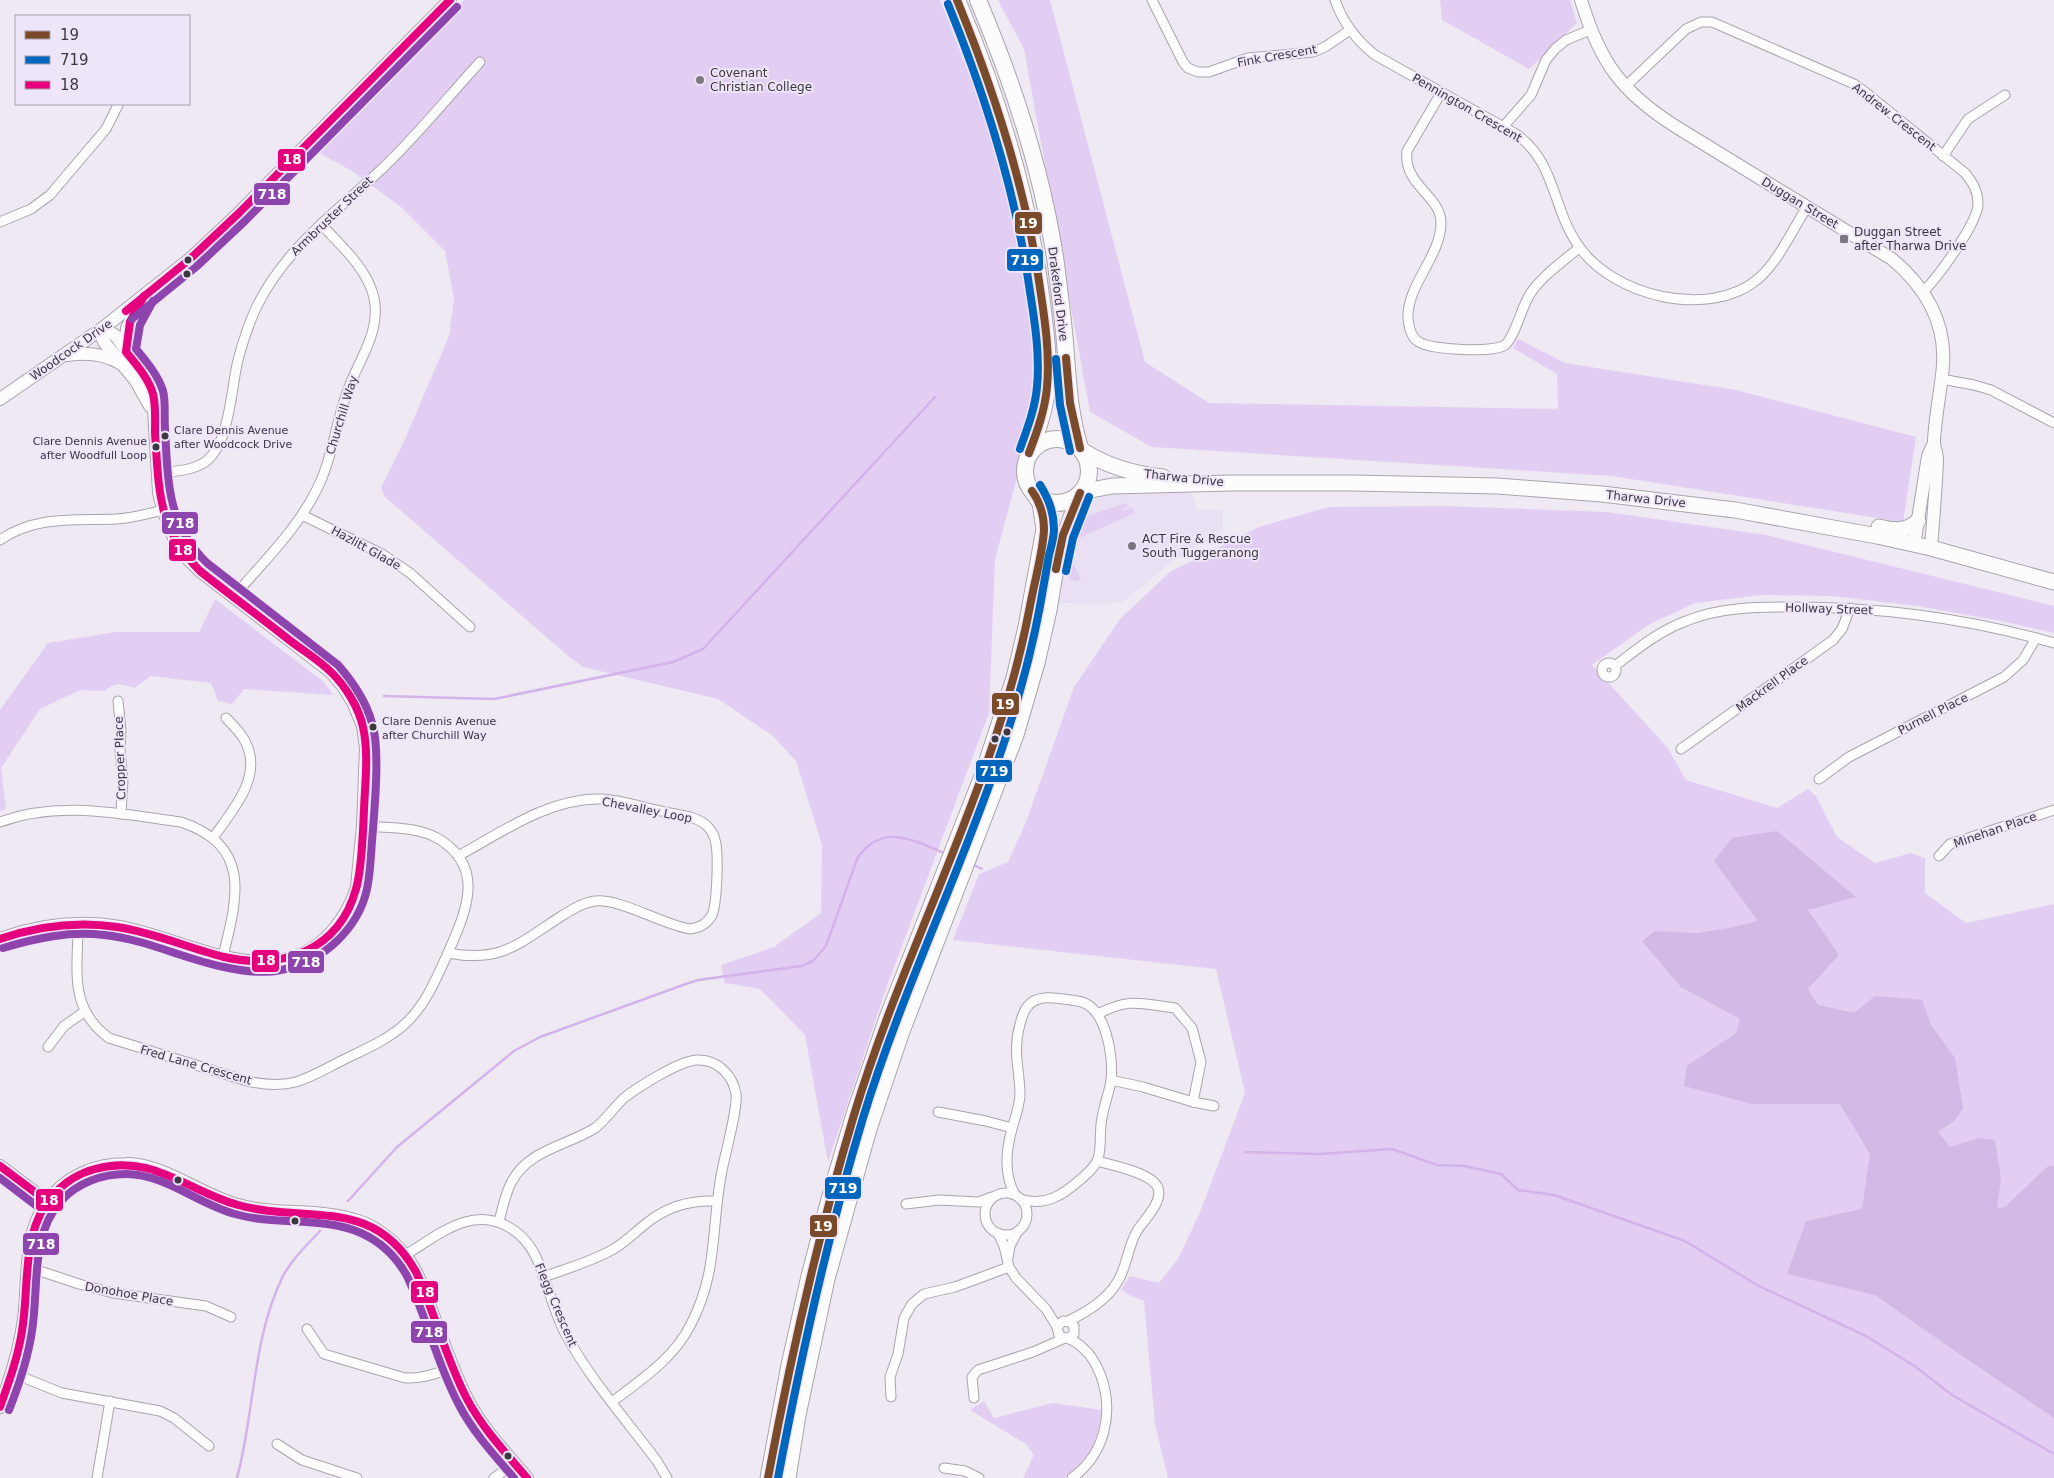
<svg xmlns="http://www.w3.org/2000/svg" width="2054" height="1478" font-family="'DejaVu Sans',sans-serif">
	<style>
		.built { fill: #eae0f3 }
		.green { fill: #e2cef2 }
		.forest { fill: #d2b9e6 }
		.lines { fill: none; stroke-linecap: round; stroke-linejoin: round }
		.stream { stroke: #d3b3ea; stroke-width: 2.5 }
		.street-casing { stroke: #a9a4ac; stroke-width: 11 }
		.secondary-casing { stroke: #a9a4ac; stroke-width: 14 }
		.primary-casing { stroke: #a9a4ac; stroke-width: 17 }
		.highway-casing { stroke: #a9a4ac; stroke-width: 18 }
		.street { stroke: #fdfcfd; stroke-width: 9 }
		.secondary { stroke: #fdfcfd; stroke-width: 12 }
		.primary { stroke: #fdfcfd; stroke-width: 15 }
		.highway { stroke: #fdfcfd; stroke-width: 16 }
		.bus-1-casing { stroke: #efe5f8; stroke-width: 11 }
		.bus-2-casing { stroke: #efe5f8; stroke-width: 11 }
		.bus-3-casing { stroke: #efe5f8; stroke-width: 11 }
		.bus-4-casing { stroke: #efe5f8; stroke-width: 11 }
		.bus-1 { stroke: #7a4b2a; stroke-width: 8 }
		.bus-2 { stroke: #0065bd; stroke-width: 8 }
		.bus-3 { stroke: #e5007d; stroke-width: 8 }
		.bus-4 { stroke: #8e44ad; stroke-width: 8 }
		.poi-dot { fill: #7b767f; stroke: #efe5f8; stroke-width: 2 }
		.bus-dot { fill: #3c3840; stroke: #efe5f8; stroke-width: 2 }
		.labels { text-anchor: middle; stroke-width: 4; stroke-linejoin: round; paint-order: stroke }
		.bus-label { font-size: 11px; fill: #3c3840; stroke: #efe5f8; text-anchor: start }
		.street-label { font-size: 12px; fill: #3c3840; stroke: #efe5f8 }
		.poi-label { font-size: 12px; fill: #3c3840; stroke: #efe5f8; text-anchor: start }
		.line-badge { stroke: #efe5f8; stroke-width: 2 }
		.badge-label { font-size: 14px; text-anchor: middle; font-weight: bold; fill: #fff }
	</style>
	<rect width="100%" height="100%" fill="#efe9f4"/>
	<polygon class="built" points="1188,489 1195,500 1197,510 1223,510 1223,531 1171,562 1123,602 1104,604 1064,603 1057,607 1068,542 1079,509 1095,492"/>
	<g class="green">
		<polygon points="464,0 940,0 1009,176 1036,365 1034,415 995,559 989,713 887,986 828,1162 805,1035 760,989 725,983 721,965 774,947 821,913 822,845 796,761 773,736 718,699 583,667 568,656 384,496 381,488 405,439 449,336 454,299 445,251 401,207 352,171 310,148"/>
		<polygon points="998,0 1050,0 1145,362 1209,403 1558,409 1557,374 1513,348 1518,339 1565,363 1736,390 1916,437 1903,522 1612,476 1152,447 1090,412 1024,49"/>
		<polygon points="1440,0 1570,0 1577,23 1529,69 1442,20"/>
		<polygon points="1126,503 1129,505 1123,509 1124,511 1132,507 1135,513 1072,541 1071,559 1081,579 1077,581 1071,580 1066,573 1070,552 1068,542 1076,518 1093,514"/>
		<polygon points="1443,506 1607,512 1766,535 2054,606 2054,633 2006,622 1918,606 1832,596 1762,595 1695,603 1648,625 1592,665 1667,747 1686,780 1777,808 1808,789 1816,796 1837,837 1875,863 1911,853 1925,858 1925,893 1966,923 2054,904 2054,1478 1168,1478 1155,1424 1144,1301 1129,1295 1121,1289 1130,1276 1159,1283 1178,1259 1201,1210 1245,1093 1216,969 953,940 979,874 1008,862 1026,822 1074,687 1120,619 1170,572 1259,527 1329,507"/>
		<path d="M215 599 324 682 333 695 244 689 232 704 218 701 211 683 151 676 134 688C122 684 115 682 105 691L80 690 40 709 1 768 6 809 0 811V710L48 643 115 632H199Z"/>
		<polygon points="984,1401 994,1418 1052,1403 1102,1410 1098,1432 1092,1448 1078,1467 1064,1478 1023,1478 1034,1455 1026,1444 970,1410"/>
	</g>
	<polygon class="forest" points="1777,831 1856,897 1808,910 1839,955 1808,989 1818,1005 1854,1013 1875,996 1922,1000 1931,1025 1955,1058 1963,1108 1955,1120 1938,1132 1950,1147 1979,1138 1995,1140 2001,1178 1997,1209 2006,1206 2047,1167 2054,1165 2054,1418 1955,1351 1875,1295 1787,1274 1806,1221 1862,1209 1870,1154 1840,1104 1752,1104 1684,1086 1687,1066 1736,1033 1740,1019 1681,987 1642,941 1655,931 1697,933 1729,928 1758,921 1714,861 1732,838"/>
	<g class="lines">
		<g class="stream">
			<polyline points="384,696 494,699 673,662 703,649 935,397"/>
			<polyline points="972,864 982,869"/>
			<polyline points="1245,1152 1320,1154 1392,1149 1437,1165 1464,1166 1501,1174 1518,1190 1554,1195 1685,1241 1757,1285 1866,1336 1916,1367 1952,1395 2054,1454"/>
			<path d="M348 1201 397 1147 514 1051 540 1037 683 985 698 980 802 966 813 961 826 946 857 859C881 822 914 840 946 854"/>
			<path d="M237 1478C255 1411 252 1339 283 1276 292 1259 307 1245 320 1231"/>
		</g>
		<defs>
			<g id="street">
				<polyline points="1152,0 1183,62 1188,68 1198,72 1209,72 1248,58 1313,52 1325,47 1350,30"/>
				<path d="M1335 0C1343 23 1356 40 1375 55L1516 134C1556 162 1552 208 1578 245 1612 296 1709 320 1758 279 1778 262 1793 229 1807 207"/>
				<path d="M1625 87 1686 29 1701 22H1712L1854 84 1865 92 1965 173C1973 183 1978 191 1978 204 1978 223 1937 278 1923 292"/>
				<path d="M1441 93 1407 151C1403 186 1441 195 1441 223 1441 256 1406 286 1408 319 1409 328 1411 338 1419 342 1431 350 1494 353 1505 345 1515 337 1521 308 1530 294 1542 276 1562 262 1579 248"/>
				<polyline points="1503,127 1531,95 1546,60 1555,49 1566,40 1590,30"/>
				<polyline points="1943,156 1968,119 2005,95"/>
				<polyline points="0,222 31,209 50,195 106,129 118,105"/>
				<polyline points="1941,379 1974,385 1991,390 2054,423"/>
				<path d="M158 473C174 471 192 471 205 462 230 444 231 388 238 360 243 341 249 323 257 306 286 247 340 209 386 165 419 133 449 96 480 62"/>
				<polyline points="302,515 382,554 410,573 470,627"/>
				<path d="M0 540C36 515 76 521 117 519 132 518 148 514 163 510"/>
				<path d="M233 597C265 560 303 524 322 478 334 449 337 417 349 387 360 358 381 331 374 298 368 269 340 245 321 224"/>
				<circle cx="1609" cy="670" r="7"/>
				<path d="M1615 666C1637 649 1659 631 1686 621 1720 607 1758 607 1794 607 1882 607 1970 619 2054 643"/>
				<polyline points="118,701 121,731 120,751 123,780 121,814"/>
				<polyline points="1681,749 1833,640 1842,629 1850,608"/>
				<polyline points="1819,779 1849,757 2004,677 2023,660 2036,638"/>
				<path d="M0 822C59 800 121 814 181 822 253 846 237 899 223 956"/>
				<path d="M213 838C231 812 263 778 246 743 242 734 233 725 226 718"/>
				<polyline points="1939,856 1950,844 2054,810"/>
				<path d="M78 924C78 970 68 1008 109 1038L247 1081C264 1085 280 1086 296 1082 312 1077 327 1068 341 1061 363 1050 388 1040 406 1023 426 1004 436 979 447 955 465 914 488 867 437 838 416 826 386 828 363 826"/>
				<path d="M448 953C501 963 518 944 560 917 571 910 582 903 595 901 620 898 663 925 690 929 699 928 707 924 712 915 717 904 719 852 715 840 714 835 711 830 708 827 697 815 676 815 661 811 642 807 621 800 601 799 549 798 502 832 458 856"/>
				<path d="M1098 1014C1130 997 1141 1004 1175 1008L1192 1028 1201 1062 1193 1102 1214 1106"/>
				<polyline points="48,1047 64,1026 84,1012"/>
				<polyline points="1111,1080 1143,1087 1193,1102"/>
				<polyline points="938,1112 986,1121 1012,1128"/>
				<circle cx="1006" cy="1214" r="21"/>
				<path d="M1015 1195C1004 1175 1006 1150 1012 1129 1015 1118 1019 1107 1020 1096 1020 1069 1012 1052 1020 1024 1022 1018 1023 1012 1027 1007 1038 992 1061 999 1077 1001 1106 1004 1114 1057 1111 1081 1109 1093 1104 1105 1102 1118 1099 1131 1102 1146 1098 1159 1095 1167 1088 1173 1081 1179 1063 1195 1045 1207 1020 1199"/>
				<polyline points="906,1204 939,1200 979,1202 992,1197"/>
				<path d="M499 1222C502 1209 505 1195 511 1183 527 1150 567 1146 595 1128 606 1120 614 1107 624 1098 638 1087 679 1061 697 1060 717 1059 733 1075 736 1094 738 1110 724 1157 721 1176 711 1231 718 1273 690 1326 673 1359 641 1380 612 1402"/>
				<polyline points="998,1233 1004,1246 1009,1267 1016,1278 1046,1309 1057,1327"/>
				<path d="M405 1255C424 1244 444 1228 465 1222 495 1213 523 1230 536 1257 548 1283 553 1311 566 1335 591 1380 626 1420 657 1461L667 1478"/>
				<polyline points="1008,1258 1010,1246 1018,1231"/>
				<polyline points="28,1267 79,1284 113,1293 206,1306 231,1317"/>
				<path d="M543 1277C566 1269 590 1262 612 1250 625 1243 636 1231 648 1222 668 1206 692 1200 716 1201"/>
				<path d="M1068 1321C1085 1313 1106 1300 1116 1284 1127 1269 1127 1248 1137 1231 1144 1220 1163 1202 1158 1188 1153 1173 1112 1165 1097 1161"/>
				<path d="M307 1329 324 1354 405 1378C422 1379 437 1373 453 1368"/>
				<path d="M1068 1338 1074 1334V1326L1070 1322 1063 1321 1057 1327 1059 1335C1063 1338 1065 1337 1069 1339 1074 1340 1081 1346 1085 1350 1092 1356 1097 1366 1101 1376 1114 1413 1105 1454 1072 1478"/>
				<polyline points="12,1373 62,1393 160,1411 174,1418 209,1446"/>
				<polyline points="891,1397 890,1377 898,1354 904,1318 912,1304 924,1294 955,1287 1009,1267"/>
				<polyline points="974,1398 972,1377 978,1370 1033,1352 1065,1338"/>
				<polyline points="277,1444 302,1460 357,1478"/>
				<polyline points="944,1468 965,1471 979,1478"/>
				<polyline points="97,1478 110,1401"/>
				<polyline points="494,1478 515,1463"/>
			</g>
			<g id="secondary">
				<path d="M1581 0C1600 63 1622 93 1678 128L1892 259C1924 286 1946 321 1943 365 1941 391 1935 416 1934 441 1934 448 1937 454 1937 460 1936 490 1933 519 1931 548"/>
				<polyline points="103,328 102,337 104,342 136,381 150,406"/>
				<polyline points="126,352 127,328 140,303"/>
				<path d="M67 355C86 352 103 353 120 363"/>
				<polyline points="0,399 103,328 190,259 239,213 450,0"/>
				<polyline points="1914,545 1928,456 1934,443"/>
				<path d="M0 939C38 925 80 920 120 927 185 939 268 992 326 938 341 923 351 907 357 887L363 826 366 748 363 726 353 702 343 686 331 672 200 571 186 557 175 540 163 510 159 492 153 394 141 371 116 336 103 328"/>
				<polyline points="0,1166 48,1202"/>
				<path d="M0 1407C11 1378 20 1350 24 1319 29 1281 23 1235 47 1202 65 1177 95 1164 126 1164 161 1163 203 1196 238 1205 277 1216 320 1208 358 1221 376 1227 391 1239 403 1253 417 1268 423 1289 430 1307 442 1338 452 1370 467 1399 482 1429 506 1453 527 1478"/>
			</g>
			<g id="primary">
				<path d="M1082 450C1106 466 1135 474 1163 477"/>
				<polyline points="1081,492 1112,486 1230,483 1353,483 1498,486 1602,494 1735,510 1877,536 1931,548 2054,582"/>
				<path d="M1879 527C1894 531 1906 532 1918 521"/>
				<polyline points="768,1478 789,1365 809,1276 832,1188 855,1111 888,1015 982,776 1014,678 1026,627 1044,529 1040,503 1032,491"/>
				<polyline points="788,1478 798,1415 827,1279 869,1129 901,1034 1016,735 1037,663 1049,610 1059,550 1080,493"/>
			</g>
			<g id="highway">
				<path d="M957 0C999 98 1029 197 1042 303 1045 330 1050 360 1047 387 1045 410 1037 432 1029 453"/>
				<path d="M978 0C1014 85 1043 173 1056 264 1059 290 1063 317 1065 343 1068 380 1069 412 1080 448"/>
				<circle cx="1057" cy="471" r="32"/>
			</g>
		</defs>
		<use href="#street" class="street-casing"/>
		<use href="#secondary" class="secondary-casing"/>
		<use href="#primary" class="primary-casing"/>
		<use href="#highway" class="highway-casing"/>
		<use href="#street" class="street"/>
		<use href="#secondary" class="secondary"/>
		<use href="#primary" class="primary"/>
		<use href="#highway" class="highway"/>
		<defs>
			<g id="bus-1">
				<path d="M957 0C995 93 1026 188 1040 288 1045 321 1050 354 1047 387 1045 410 1037 432 1029 453"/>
				<polyline points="1066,358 1070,403 1080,448"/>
				<polyline points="1056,569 1063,535 1080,493"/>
				<path d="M768 1478C791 1355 818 1235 854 1115 906 943 997 783 1030 606 1034 584 1043 552 1044 530 1044 516 1040 502 1032 491"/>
			</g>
			<g id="bus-2">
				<path d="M948 4C986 97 1016 192 1030 292 1035 323 1040 356 1037 387 1035 409 1027 429 1020 449"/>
				<polyline points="1056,359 1060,405 1070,451"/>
				<polyline points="1066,571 1073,538 1089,497"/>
				<path d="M778 1478C801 1356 827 1237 863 1118 916 945 1007 785 1040 606 1043 589 1046 572 1049 555 1051 547 1054 538 1054 529 1054 513 1049 499 1040 485"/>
			</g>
			<g id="bus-3">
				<polyline points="126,311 190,259 239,213 450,0"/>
				<path d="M0 939C38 926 77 921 117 927 153 932 188 948 224 957 282 970 339 951 356 889 362 869 363 832 364 810 365 783 369 754 363 727 359 708 346 687 332 673 319 660 302 650 288 639 259 616 229 594 200 571 157 528 159 489 155 433 155 421 156 405 153 394 149 379 136 364 126 352L130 322 144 296"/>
				<polyline points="0,1166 48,1202"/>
				<path d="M0 1407C9 1382 18 1357 22 1331 30 1285 20 1231 54 1194 65 1182 80 1173 95 1169 152 1153 187 1191 238 1205 306 1224 373 1195 416 1272 435 1313 446 1359 467 1399 483 1429 506 1453 527 1478"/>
			</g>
			<g id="bus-4">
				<polyline points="132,319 196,267 246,220 457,7"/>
				<path d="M3 948C36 938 69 931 104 935 145 939 184 959 224 967 242 971 263 974 281 970 321 963 358 930 367 889 371 870 371 848 373 829 375 802 380 748 372 723 366 701 353 682 338 665L207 563C167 524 168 482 165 429 164 417 166 402 163 391 158 375 146 361 136 349L140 325 153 301"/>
				<polyline points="0,1178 42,1210"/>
				<path d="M9 1410C19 1385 28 1358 32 1331 39 1288 30 1235 61 1201 77 1183 102 1174 126 1174 165 1174 198 1204 235 1214 276 1226 322 1216 361 1233 381 1242 397 1258 407 1276 427 1318 437 1364 459 1405 473 1432 494 1455 514 1478"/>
			</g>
		</defs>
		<use href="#bus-1" class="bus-1-casing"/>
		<use href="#bus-2" class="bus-2-casing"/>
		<use href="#bus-3" class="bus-3-casing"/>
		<use href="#bus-4" class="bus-4-casing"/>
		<use href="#bus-1" class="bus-1"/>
		<use href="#bus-2" class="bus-2"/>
		<use href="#bus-3" class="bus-3"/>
		<use href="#bus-4" class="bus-4"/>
	</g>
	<g class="poi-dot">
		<circle cx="700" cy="80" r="5"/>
		<rect x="1839" y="234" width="10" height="10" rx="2.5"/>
		<circle cx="1132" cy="546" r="5"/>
	</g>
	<g class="bus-dot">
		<circle cx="188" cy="260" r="4.5"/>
		<circle cx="187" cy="274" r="4.5"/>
		<circle cx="165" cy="436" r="4.5"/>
		<circle cx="156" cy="447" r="4.5"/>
		<circle cx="373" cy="727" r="4.5"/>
		<circle cx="1007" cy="732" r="4.5"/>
		<circle cx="995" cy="739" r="4.5"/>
		<circle cx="178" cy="1180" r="4.5"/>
		<circle cx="295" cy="1221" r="4.5"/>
		<circle cx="508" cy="1456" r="4.5"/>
	</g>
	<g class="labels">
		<g class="bus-label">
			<text x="174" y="434">Clare Dennis Avenue<tspan x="174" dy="14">after Woodcock Drive</tspan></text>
			<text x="147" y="445" text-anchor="end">Clare Dennis Avenue<tspan x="147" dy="14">after Woodfull Loop</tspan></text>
			<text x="382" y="725">Clare Dennis Avenue<tspan x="382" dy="14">after Churchill Way</tspan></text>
		</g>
		<g class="street-label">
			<text transform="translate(1277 56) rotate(-10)" y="4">Fink Crescent</text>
			<text transform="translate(1467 108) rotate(30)" y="4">Pennington Crescent</text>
			<text transform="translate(1894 117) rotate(38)" y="4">Andrew Crescent</text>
			<text transform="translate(1800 203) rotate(31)" y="4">Duggan Street</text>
			<text transform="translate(332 216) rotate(-44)" y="4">Armbruster Street</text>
			<text transform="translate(1058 294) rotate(83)" y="4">Drakeford Drive</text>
			<text transform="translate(71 350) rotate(-35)" y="4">Woodcock Drive</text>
			<text transform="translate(342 415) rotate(-73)" y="4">Churchill Way</text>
			<text transform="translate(1184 478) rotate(6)" y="4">Tharwa Drive</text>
			<text transform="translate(1646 499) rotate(6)" y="4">Tharwa Drive</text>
			<text transform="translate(366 548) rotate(29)" y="4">Hazlitt Glade</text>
			<text transform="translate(1829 609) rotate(2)" y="4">Hollway Street</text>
			<text transform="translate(1772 684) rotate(-36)" y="4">Mackrell Place</text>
			<text transform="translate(1933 714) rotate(-27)" y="4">Purnell Place</text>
			<text transform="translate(120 758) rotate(-92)" y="4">Cropper Place</text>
			<text transform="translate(647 810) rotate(11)" y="4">Chevalley Loop</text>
			<text transform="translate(1995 830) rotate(-19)" y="4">Minehan Place</text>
			<text transform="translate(196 1065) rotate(16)" y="4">Fred Lane Crescent</text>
			<text transform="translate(129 1294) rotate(10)" y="4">Donohoe Place</text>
			<text transform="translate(556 1305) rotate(67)" y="4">Flegg Crescent</text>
		</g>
		<g class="poi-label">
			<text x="710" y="77">Covenant<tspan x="710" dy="14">Christian College</tspan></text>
			<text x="1854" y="236">Duggan Street<tspan x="1854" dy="14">after Tharwa Drive</tspan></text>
			<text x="1142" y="543">ACT Fire &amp; Rescue<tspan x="1142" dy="14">South Tuggeranong</tspan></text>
		</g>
	</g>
	<g class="line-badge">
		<rect x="277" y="148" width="29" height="24" rx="5" fill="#e5007d"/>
		<rect x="253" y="182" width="38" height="24" rx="5" fill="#8e44ad"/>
		<rect x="1014" y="211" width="29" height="24" rx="5" fill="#7a4b2a"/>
		<rect x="1006" y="248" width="38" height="24" rx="5" fill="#0065bd"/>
		<rect x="161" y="511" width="38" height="24" rx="5" fill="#8e44ad"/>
		<rect x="168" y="538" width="29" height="24" rx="5" fill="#e5007d"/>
		<rect x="991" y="692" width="29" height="24" rx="5" fill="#7a4b2a"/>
		<rect x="975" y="759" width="38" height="24" rx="5" fill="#0065bd"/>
		<rect x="251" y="949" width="29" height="24" rx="5" fill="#e5007d"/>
		<rect x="287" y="950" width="38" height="24" rx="5" fill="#8e44ad"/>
		<rect x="824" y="1176" width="38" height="24" rx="5" fill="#0065bd"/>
		<rect x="35" y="1188" width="29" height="24" rx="5" fill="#e5007d"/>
		<rect x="809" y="1214" width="29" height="24" rx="5" fill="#7a4b2a"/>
		<rect x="22" y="1232" width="38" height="24" rx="5" fill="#8e44ad"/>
		<rect x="410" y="1280" width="29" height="24" rx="5" fill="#e5007d"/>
		<rect x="410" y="1320" width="38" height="24" rx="5" fill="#8e44ad"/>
	</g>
	<g class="badge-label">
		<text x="292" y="164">18</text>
		<text x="272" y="199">718</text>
		<text x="1028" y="228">19</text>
		<text x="1025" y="265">719</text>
		<text x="180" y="528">718</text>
		<text x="183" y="555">18</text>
		<text x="1005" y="709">19</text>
		<text x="994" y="776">719</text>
		<text x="266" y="965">18</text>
		<text x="306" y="967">718</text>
		<text x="843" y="1193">719</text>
		<text x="49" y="1205">18</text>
		<text x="823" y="1231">19</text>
		<text x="41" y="1249">718</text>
		<text x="425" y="1297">18</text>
		<text x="429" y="1337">718</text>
	</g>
	<rect x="15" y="15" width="175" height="90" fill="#efe5f8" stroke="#a7a0ae"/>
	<rect x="25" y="31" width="25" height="8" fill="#7a4b2a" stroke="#a7a0ae"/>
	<text x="60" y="40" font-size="15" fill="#3c3840">19</text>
	<rect x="25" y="56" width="25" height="8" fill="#0065bd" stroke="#a7a0ae"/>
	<text x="60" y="65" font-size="15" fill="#3c3840">719</text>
	<rect x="25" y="81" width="25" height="8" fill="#e5007d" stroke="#a7a0ae"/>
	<text x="60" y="90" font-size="15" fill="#3c3840">18</text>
</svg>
